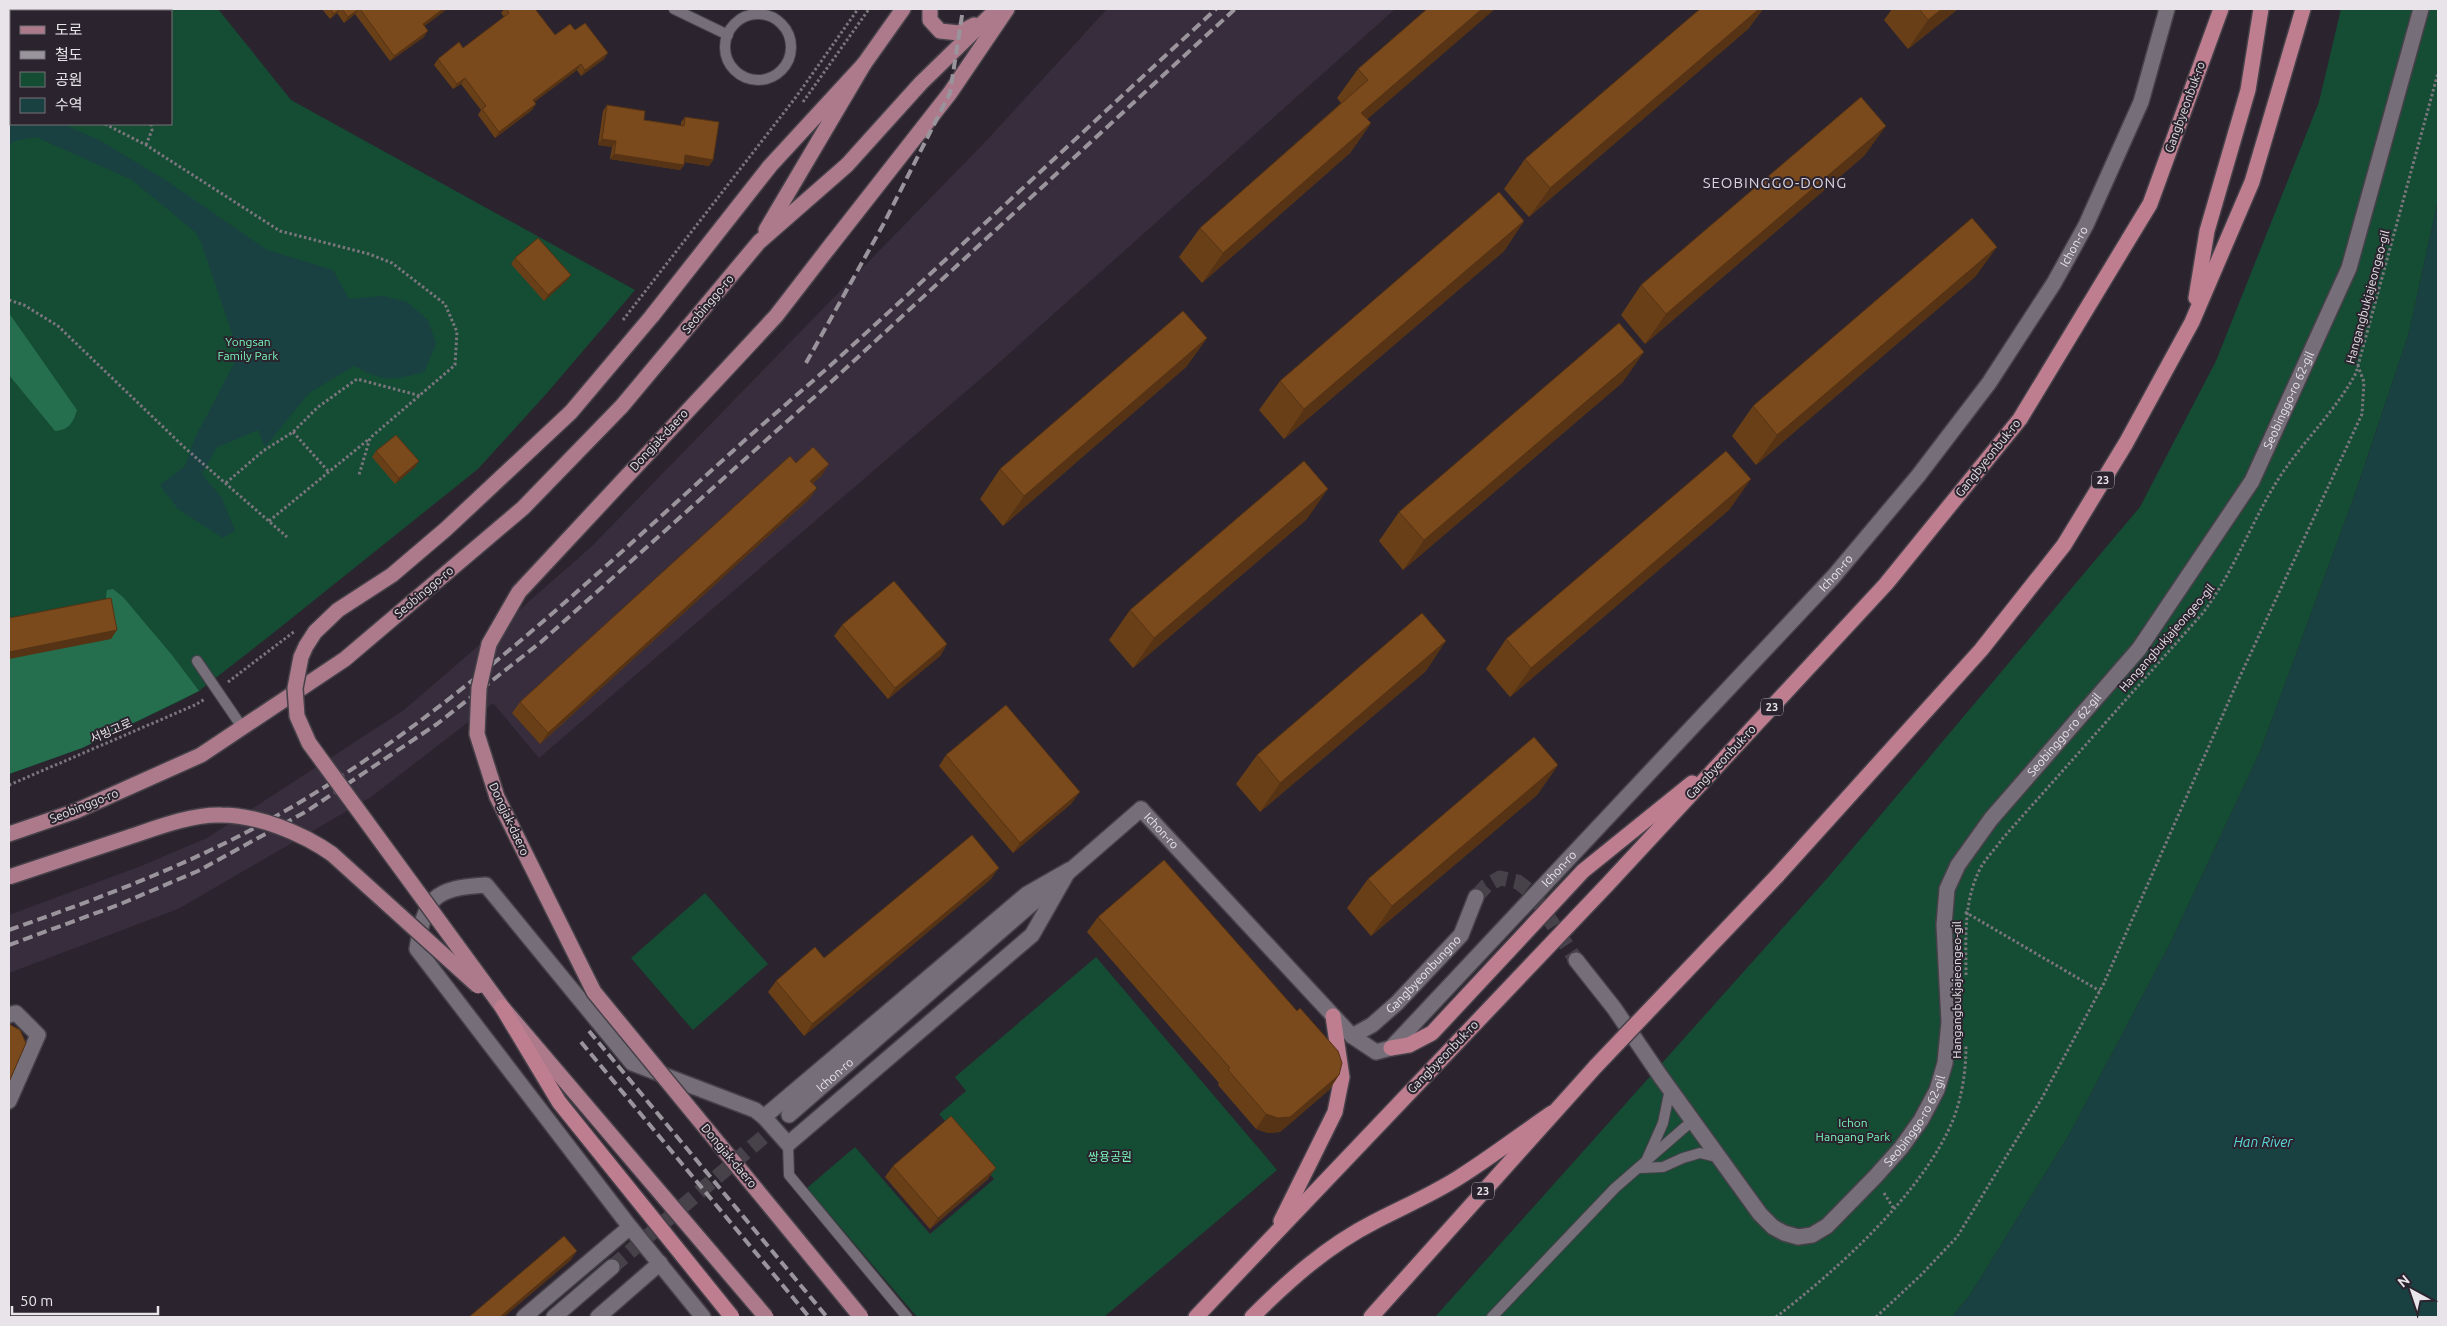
<svg xmlns="http://www.w3.org/2000/svg" width="2447" height="1326" font-family="Ubuntu,'Noto Sans KR',sans-serif">
	<style>
		.built { fill: #372d3c }
		.green { fill: #154c34; fill-rule: evenodd }
		.forest { fill: #256e4e }
		.water { fill: #1a4142 }
		.lines { fill: none; stroke-linecap: round; stroke-linejoin: round }
		.minor-tunnel { stroke: #47414a; stroke-width: 15; stroke-dasharray: 15 8; stroke-linecap: butt }
		.tertiary-tunnel { stroke: #47414a; stroke-width: 15; stroke-dasharray: 15 8; stroke-linecap: butt }
		.service-casing { stroke: #464149; stroke-width: 12 }
		.minor-casing { stroke: #464149; stroke-width: 18 }
		.tertiary-casing { stroke: #464149; stroke-width: 18 }
		.primary-casing { stroke: #464149; stroke-width: 18 }
		.trunk-casing { stroke: #464149; stroke-width: 18 }
		.path { stroke: #7b767e; stroke-width: 3; stroke-dasharray: 2.5 2.5; stroke-linecap: butt }
		.service { stroke: #766f7a; stroke-width: 10 }
		.minor { stroke: #766f7a; stroke-width: 15 }
		.tertiary { stroke: #766f7a; stroke-width: 15 }
		.primary { stroke: #ac7a8b; stroke-width: 15 }
		.trunk { stroke: #be7e90; stroke-width: 15 }
		.rail { stroke: #9a949c; stroke-width: 4; stroke-dasharray: 10 5; stroke-linecap: butt }
		.primary-bridge-casing { stroke: #464149; stroke-width: 18; stroke-linecap: butt }
		.trunk-bridge-casing { stroke: #464149; stroke-width: 18; stroke-linecap: butt }
		.primary-bridge { stroke: #ac7a8b; stroke-width: 15 }
		.trunk-bridge { stroke: #be7e90; stroke-width: 15 }
		.wall { fill: #693f18 }
		.shaded-wall { fill: #553314 }
		.building { fill: #7a491c; stroke: #553314 }
		.labels { text-anchor: middle; stroke-width: 4; stroke-linejoin: round; paint-order: stroke }
		.shield { fill: #2b242e; stroke: #afaab2; stroke-width: 1 }
		.shield-label { font-size: 11px; font-weight: bold; fill: #e8e4ea }
		.street-label { font-size: 12px; fill: #e8e4ea; stroke: #2b242e }
		.park-label { font-size: 12px; fill: #78f5ba; stroke: #2b242e }
		.water-label { font-size: 14px; font-style: italic; fill: #58dadb; stroke: #2b242e }
		.quarter-label { font-size: 15px; letter-spacing: 1px; fill: #dbd3e0; stroke: #2b242e }
	</style>
	<rect width="100%" height="100%" fill="#2b242e"/>
	<polygon class="built" points="1107,9 1395,9 992,369 539,758 493,703 371,797 178,909 9,973 9,915 141,866 207,838 404,710 462,660 591,547 987,140"/>
	<g class="green">
		<path d="M9 9H218L291 100 635 290 547 393 478 469 272 634 199 691 178 702 82 748 9 774ZM11 11H171V124H11Z"/>
		<polygon points="2341,9 2438,9 2438,200 2409,333 2354,497 2260,752 2171,942 2068,1137 1970,1295 1952,1317 1435,1317 1831,874 2140,507 2216,361 2319,102"/>
		<polygon points="705,893 768,964 693,1030 631,958"/>
		<polygon points="1096,957 1277,1170 1104,1317 917,1317 807,1188 855,1147 930,1234 994,1179 939,1114 966,1091 955,1077"/>
	</g>
	<g class="forest">
		<path d="M9 313 77 410C73 423 69 430 55 431L9 375Z"/>
		<polygon points="113,589 123,597 172,655 199,691 82,748 9,774 9,654 112,632 106,596 107,590"/>
	</g>
	<g class="water">
		<path d="M11 122 63 124 101 141 167 181 267 250 333 270 349 299 383 296 407 302 428 320 436 344 424 372C391 381 384 382 354 366L309 393 265 447 258 430 216 448 202 474 222 498 235 531 223 538 178 509 160 485 185 466 195 438 239 354 201 242 195 232 132 180 36 137 14 141 9 147V124Z"/>
		<polygon points="2438,200 2438,1317 1952,1317 1970,1295 2068,1137 2171,942 2260,752 2354,497 2409,333"/>
	</g>
	<g class="lines">
		<polyline class="minor-tunnel" points="1476,897 1486,886 1500,878 1518,882 1533,894 1576,960"/>
		<polyline class="tertiary-tunnel" points="612,1267 789,1115"/>
		<defs>
			<g id="service">
				<polyline points="674,9 728,35"/>
				<circle cx="758" cy="47" r="33"/>
				<polyline points="197,661 242,727"/>
				<polyline points="788,1144 789,1175 907,1317"/>
				<polyline points="1647,1159 1663,1123 1670,1089"/>
				<polyline points="1641,1168 1663,1167 1683,1158 1700,1153 1720,1158"/>
				<polyline points="1492,1317 1615,1188 1692,1121"/>
			</g>
			<g id="minor">
				<path id="s1" d="M1141 809 1352 1036 1376 1052 1391 1048 1834 576 1918 476 1989 383 2054 283 2086 225 2141 102 2167 9"/>
				<polygon points="1069,870 1032,935 788,1144 764,1117 1027,894"/>
				<path id="s2" d="M1576 960 1614 1008 1661 1077 1760 1214 1773 1227 1784 1233 1798 1237 1812 1235 1827 1226 1875 1177 1901 1148 1921 1120 1937 1090 1945 1063 1949 1022 1944 925 1947 889 1958 865 1991 819 2139 649 2252 481 2349 268 2421 9"/>
				<polyline points="9,1015 16,1013 38,1035 9,1101"/>
				<path id="s3" d="M1352 1036 1372 1025 1397 1003 1461 935 1476 897"/>
				<polyline points="524,1317 630,1227"/>
				<polyline points="598,1317 660,1263"/>
				<path d="M703 1317 630 1227 417 949C425 897 434 888 486 885L632 1063 755 1110 764 1117"/>
			</g>
			<g id="tertiary">
				<path id="s4" d="M789 1115 1141 809"/>
				<polyline points="554,1317 612,1267"/>
			</g>
			<g id="primary">
				<polyline points="930,9 930,20 940,31 959,33 974,25"/>
				<polyline points="766,230 864,64 903,9"/>
				<polyline points="827,250 950,93 1007,9"/>
				<polyline points="652,316 770,166 864,64"/>
				<polyline points="9,834 76,811 201,755 345,659 523,508 622,406 759,242 847,165 921,83 997,9"/>
			</g>
			<g id="trunk">
				<polyline points="2196,298 2207,231 2248,90 2261,9"/>
				<polyline points="1777,876 1981,650 2064,545 2126,443 2192,322 2252,182 2303,9"/>
				<polyline points="1391,1048 1409,1045 1432,1033 1583,871 1692,783"/>
				<polyline points="1281,1221 1335,1112 1342,1077 1333,1016"/>
				<polyline points="1196,1317 1607,885 1886,584 2020,419 2150,204 2221,9"/>
				<path d="M1252 1317C1289 1280 1327 1246 1374 1222 1403 1207 1431 1195 1458 1178 1490 1158 1521 1134 1552 1113"/>
				<polyline points="1371,1317 1596,1066"/>
			</g>
		</defs>
		<use href="#service" class="service-casing"/>
		<use href="#minor" class="minor-casing"/>
		<use href="#tertiary" class="tertiary-casing"/>
		<use href="#primary" class="primary-casing"/>
		<use href="#trunk" class="trunk-casing"/>
		<g class="path">
			<polyline points="85,9 87,11"/>
			<polyline points="803,102 869,9"/>
			<polyline points="9,106 11,105"/>
			<polyline points="105,124 146,145 280,231 369,254 392,263 445,304 457,332 455,365 370,438 359,475"/>
			<polyline points="146,145 152,130 151,124"/>
			<polyline points="9,300 24,305 58,326 185,448 287,537"/>
			<polyline points="623,320 796,97 858,9"/>
			<polyline points="293,432 328,471"/>
			<polyline points="226,483 263,451 293,432 318,407 357,379 421,396"/>
			<polyline points="269,521 369,439"/>
			<polyline points="228,682 295,631"/>
			<polyline points="9,785 195,705 205,699"/>
			<polyline points="1965,912 2100,991"/>
			<path d="M1966 975C1966 937 1963 901 1981 867 1987 857 1996 848 2003 838L2202 614C2234 572 2251 522 2279 478 2303 441 2335 412 2356 373L2438 73"/>
			<polyline points="1884,1193 1894,1209"/>
			<path d="M1776 1317C1837 1270 1923 1193 1953 1120 1962 1097 1966 1071 1966 1046"/>
			<polyline points="1876,1317 1921,1275 1957,1237 2042,1098 2104,983 2236,685 2362,414 2364,382 2358,366"/>
		</g>
		<use href="#service" class="service"/>
		<use href="#minor" class="minor"/>
		<use href="#tertiary" class="tertiary"/>
		<use href="#primary" class="primary"/>
		<use href="#trunk" class="trunk"/>
		<g class="rail">
			<polyline points="806,363 883,225 950,93 963,9"/>
			<path d="M9 930C111 894 203 860 297 804 459 707 594 576 733 451 769 418 807 387 843 354 968 240 1091 124 1216 9"/>
			<polyline points="9,945 118,905 198,871 307,811 437,724 541,642 831,382 1235,9"/>
			<polyline points="589,1031 827,1317"/>
			<polyline points="581,1042 809,1317"/>
		</g>
		<defs>
			<g id="primary-bridge">
				<polyline points="827,250 776,316 519,592 489,644 479,688 477,734 497,797 594,992 861,1317"/>
				<polyline points="652,316 571,412 446,529 392,575 338,610 315,632 306,646 301,657 295,688 297,716 309,743 502,1007 766,1317"/>
				<path d="M9 877C49 864 89 850 129 837 156 828 192 814 221 815 258 815 302 833 332 854L478 986"/>
			</g>
			<g id="trunk-bridge">
				<polyline points="502,1007 559,1102 732,1317"/>
				<polyline points="1596,1066 1777,876"/>
			</g>
		</defs>
		<use href="#primary-bridge" class="primary-bridge-casing"/>
		<use href="#trunk-bridge" class="trunk-bridge-casing"/>
		<use href="#primary-bridge" class="primary-bridge"/>
		<use href="#trunk-bridge" class="trunk-bridge"/>
	</g>
	<g class="wall">
		<polygon points="322,9 447,9 424,26 424,37 390,61 355,14 344,23 337,13 330,19"/>
		<polygon points="504,9 535,9 555,35 575,30 604,59 581,76 577,70 534,102 532,110 495,138 478,115 481,110 461,84 453,89 434,65 438,59 463,48 504,17 501,13"/>
		<polygon points="1427,9 1367,120 1371,123 1350,153 1202,283 1179,257 1200,228 1341,103 1337,98 1358,69"/>
		<polygon points="1700,9 1763,9 1748,29 1529,217 1504,189 1525,159"/>
		<polygon points="1892,9 1958,9 1908,49 1884,20"/>
		<polygon points="607,105 644,120 681,126 681,122 685,117 713,160 709,166 684,162 684,165 680,170 610,159 612,147 598,145 603,111"/>
		<polygon points="1865,155 1645,344 1621,315 1641,285"/>
		<polygon points="1524,221 1504,251 1284,439 1259,410 1280,381"/>
		<polygon points="515,258 571,275 567,280 544,301 511,264"/>
		<polygon points="1976,276 1756,465 1732,436 1753,406"/>
		<polygon points="1207,338 1186,367 1003,526 980,499 1000,469"/>
		<polygon points="1623,382 1403,570 1379,541 1399,512"/>
		<polygon points="376,451 419,461 415,467 395,484 372,457"/>
		<polygon points="796,463 829,464 821,476 813,483 817,488 809,499 540,744 512,713 520,702"/>
		<polygon points="1730,509 1510,697 1486,669 1506,639"/>
		<polygon points="1307,519 1133,668 1109,640 1130,610"/>
		<polygon points="842,625 947,644 940,656 888,699 834,636"/>
		<polygon points="1426,671 1260,812 1236,784 1257,755"/>
		<polygon points="946,755 1072,803 1013,853 939,766"/>
		<polygon points="1558,765 1537,795 1371,936 1347,908 1368,879"/>
		<polygon points="991,879 804,1036 768,992 776,981"/>
		<polygon points="1098,917 1339,1075 1329,1090 1280,1132 1268,1133 1256,1129 1218,1085 1219,1083 1087,932"/>
		<polygon points="893,1166 988,1179 930,1229 885,1177"/>
	</g>
	<g class="shaded-wall">
		<polygon points="341,9 337,13 330,19 334,14"/>
		<polygon points="359,9 355,14 344,23 348,17"/>
		<polygon points="443,9 447,9 419,30 423,24"/>
		<polygon points="1482,9 1495,9 1341,142 1361,113"/>
		<polygon points="1759,9 1763,9 1748,29 1529,217 1550,188"/>
		<polygon points="1942,9 1958,9 1908,49 1928,20"/>
		<polygon points="428,31 424,37 390,61 394,56"/>
		<polygon points="608,53 604,59 581,76 585,70"/>
		<polygon points="581,64 577,70 529,106 533,100"/>
		<polygon points="465,78 461,84 453,89 457,84"/>
		<polygon points="536,104 532,110 495,138 499,132"/>
		<polygon points="1371,123 1350,153 1202,283 1223,253"/>
		<polygon points="1886,126 1865,155 1645,344 1666,314"/>
		<polygon points="602,139 616,141 612,147 598,145"/>
		<polygon points="614,154 684,165 680,170 610,159"/>
		<polygon points="685,155 713,160 709,166 681,161"/>
		<polygon points="1524,221 1504,251 1284,439 1304,409"/>
		<polygon points="1997,247 1976,276 1756,465 1777,435"/>
		<polygon points="571,275 567,280 544,301 548,295"/>
		<polygon points="1207,338 1186,367 1003,526 1024,496"/>
		<polygon points="1644,352 1623,382 1403,570 1424,540"/>
		<polygon points="419,461 415,467 395,484 399,478"/>
		<polygon points="829,464 821,476 803,492 810,481"/>
		<polygon points="1751,479 1730,509 1510,697 1531,668"/>
		<polygon points="817,488 809,499 540,744 548,733"/>
		<polygon points="1328,489 1307,519 1133,668 1154,638"/>
		<polygon points="117,630 111,639 9,659 9,652"/>
		<polygon points="1446,641 1426,671 1260,812 1280,783"/>
		<polygon points="947,644 940,656 888,699 895,688"/>
		<polygon points="1558,765 1537,795 1371,936 1392,906"/>
		<polygon points="1080,792 1072,803 1013,853 1020,843"/>
		<polygon points="999,868 991,879 804,1036 812,1024"/>
		<polygon points="1339,1075 1329,1090 1280,1132 1268,1133 1256,1129 1266,1114"/>
		<polygon points="996,1168 988,1179 930,1229 938,1218"/>
		<polygon points="577,1251 571,1260 504,1317 500,1317"/>
	</g>
	<g class="building">
		<polygon points="330,9 340,9 334,14"/>
		<polygon points="342,9 359,9 348,17"/>
		<polygon points="360,9 443,9 423,24 428,31 394,56"/>
		<polygon points="506,9 535,9 555,35 570,24 575,30 585,23 608,53 585,70 581,64 533,100 536,104 499,132 482,109 486,106 465,78 457,84 438,59 459,42 463,48 509,13"/>
		<polygon points="1427,9 1482,9 1361,113 1371,123 1223,253 1200,228 1368,80 1358,69"/>
		<polygon points="1700,9 1759,9 1550,188 1525,159"/>
		<polygon points="1919,9 1942,9 1928,20"/>
		<polygon points="1861,97 1886,126 1666,314 1641,285"/>
		<polygon points="607,105 645,111 644,120 684,126 685,117 719,122 713,160 685,155 684,165 614,154 616,141 602,139"/>
		<polygon points="1499,192 1524,221 1304,409 1280,381"/>
		<polygon points="1972,218 1997,247 1777,435 1753,406"/>
		<polygon points="538,238 571,275 548,295 515,258"/>
		<polygon points="1183,311 1207,338 1024,496 1000,469"/>
		<polygon points="1619,323 1644,352 1424,540 1399,512"/>
		<polygon points="396,435 419,461 399,478 376,451"/>
		<polygon points="813,447 829,464 810,481 817,488 548,733 520,702 790,456 796,463"/>
		<polygon points="1726,451 1751,479 1531,668 1506,639"/>
		<polygon points="1304,461 1328,489 1154,638 1130,610"/>
		<polygon points="894,581 947,644 895,688 842,625"/>
		<polygon points="111,598 117,630 9,652 9,618"/>
		<polygon points="1422,613 1446,641 1280,783 1257,755"/>
		<polygon points="1006,705 1080,792 1020,843 946,755"/>
		<polygon points="1534,737 1558,765 1392,906 1368,879"/>
		<polygon points="972,835 999,868 812,1024 776,981 815,947 824,958"/>
		<polygon points="1164,860 1297,1011 1300,1008 1338,1051 1342,1063 1339,1075 1290,1117 1278,1118 1266,1114 1228,1070 1230,1068 1098,917"/>
		<polygon points="9,1024 20,1030 26,1043 9,1082"/>
		<polygon points="951,1116 996,1168 938,1218 893,1166"/>
		<polygon points="564,1236 577,1251 500,1317 469,1317"/>
	</g>
	<g class="labels">
		<g class="shield">
			<rect x="2092" y="471.5" width="22" height="17" rx="4"/>
			<rect x="1761" y="698.5" width="22" height="17" rx="4"/>
			<rect x="1472" y="1182.5" width="22" height="17" rx="4"/>
		</g>
		<g class="shield-label">
			<text x="2103" y="484">23</text>
			<text x="1772" y="711">23</text>
			<text x="1483" y="1195">23</text>
		</g>
		<g class="street-label">
			<text transform="translate(2185 107) rotate(-70)" y="4">Gangbyeonbuk-ro</text>
			<text dy="4" stroke="none"><textPath href="#s1" startOffset="1410">Ichon-ro</textPath></text>
			<text transform="translate(2368 297) rotate(-75)" y="4">Hangangbukjajeongeo-gil</text>
			<text transform="translate(708 304) rotate(-50)" y="4">Seobinggo-ro</text>
			<text dy="4" stroke="none"><textPath href="#s2" startOffset="1369">Seobinggo-ro 62-gil</textPath></text>
			<text transform="translate(659 440) rotate(-47)" y="4">Dongjak-daero</text>
			<text transform="translate(1988 458) rotate(-51)" y="4">Gangbyeonbuk-ro</text>
			<text dy="4" stroke="none"><textPath href="#s1" startOffset="1005">Ichon-ro</textPath></text>
			<text transform="translate(424 592) rotate(-40)" y="4">Seobinggo-ro</text>
			<text transform="translate(2167 638) rotate(-49)" y="4">Hangangbukjajeongeo-gil</text>
			<text transform="translate(111 731) rotate(-23)" y="4">서빙고로</text>
			<text dy="4" stroke="none"><textPath href="#s2" startOffset="964">Seobinggo-ro 62-gil</textPath></text>
			<text transform="translate(1721 762) rotate(-47)" y="4">Gangbyeonbuk-ro</text>
			<text transform="translate(84 806) rotate(-22)" y="4">Seobinggo-ro</text>
			<text transform="translate(509 819) rotate(65)" y="4">Dongjak-daero</text>
			<text dy="4" stroke="none"><textPath href="#s1" startOffset="30">Ichon-ro</textPath></text>
			<text dy="4" stroke="none"><textPath href="#s1" startOffset="600">Ichon-ro</textPath></text>
			<text dy="4" stroke="none"><textPath href="#s3" startOffset="95">Gangbyeonbungno</textPath></text>
			<text transform="translate(1957 990) rotate(-90)" y="4">Hangangbukjajeongeo-gil</text>
			<text transform="translate(1443 1057) rotate(-46)" y="4">Gangbyeonbuk-ro</text>
			<text dy="4" stroke="none"><textPath href="#s4" startOffset="61">Ichon-ro</textPath></text>
			<text dy="4" stroke="none"><textPath href="#s2" startOffset="529">Seobinggo-ro 62-gil</textPath></text>
			<text transform="translate(729 1156) rotate(50)" y="4">Dongjak-daero</text>
		</g>
		<g class="park-label">
			<text x="248" y="346">Yongsan<tspan x="248" dy="14">Family Park</tspan></text>
			<text x="1853" y="1127">Ichon<tspan x="1853" dy="14">Hangang Park</tspan></text>
			<text x="1110" y="1161">쌍용공원</text>
		</g>
		<g class="water-label">
			<text x="2263" y="1147">Han River</text>
		</g>
		<g class="quarter-label">
			<text x="1775" y="188">SEOBINGGO-DONG</text>
		</g>
	</g>
	<rect width="2447" height="1326" fill="none" stroke="#e8e4ea" stroke-width="20"/>
	<rect x="10" y="10" width="162" height="115" fill="#2b242e" stroke="#777179"/>
	<rect x="20" y="26" width="25" height="8" fill="#ac7a8b" stroke="#777179"/>
	<text x="55" y="35" font-size="15" fill="#e8e4ea">도로</text>
	<rect x="20" y="51" width="25" height="8" fill="#9a949c" stroke="#777179"/>
	<text x="55" y="60" font-size="15" fill="#e8e4ea">철도</text>
	<rect x="20" y="72" width="25" height="15" fill="#154c34" stroke="#777179"/>
	<text x="55" y="85" font-size="15" fill="#e8e4ea">공원</text>
	<rect x="20" y="98" width="25" height="15" fill="#1a4142" stroke="#777179"/>
	<text x="55" y="110" font-size="15" fill="#e8e4ea">수역</text>
	<g transform="translate(2412 1291) rotate(320)" stroke="#2b242e" stroke-width="4" paint-order="stroke">
	<path d="M0-4L9 19L0 12L-9 19Z" fill="#e8e4ea"/>
	<text y="-8" font-size="14" font-weight="bold" text-anchor="middle" fill="#e8e4ea">N</text>
	</g>
	<path d="M12 1306v8h146v-8" fill="none" stroke="#e8e4ea" stroke-width="2.5"/>
	<text x="20" y="1306" font-size="15" fill="#e8e4ea" stroke="#2b242e" stroke-width="4" paint-order="stroke">50 m</text>
</svg>
